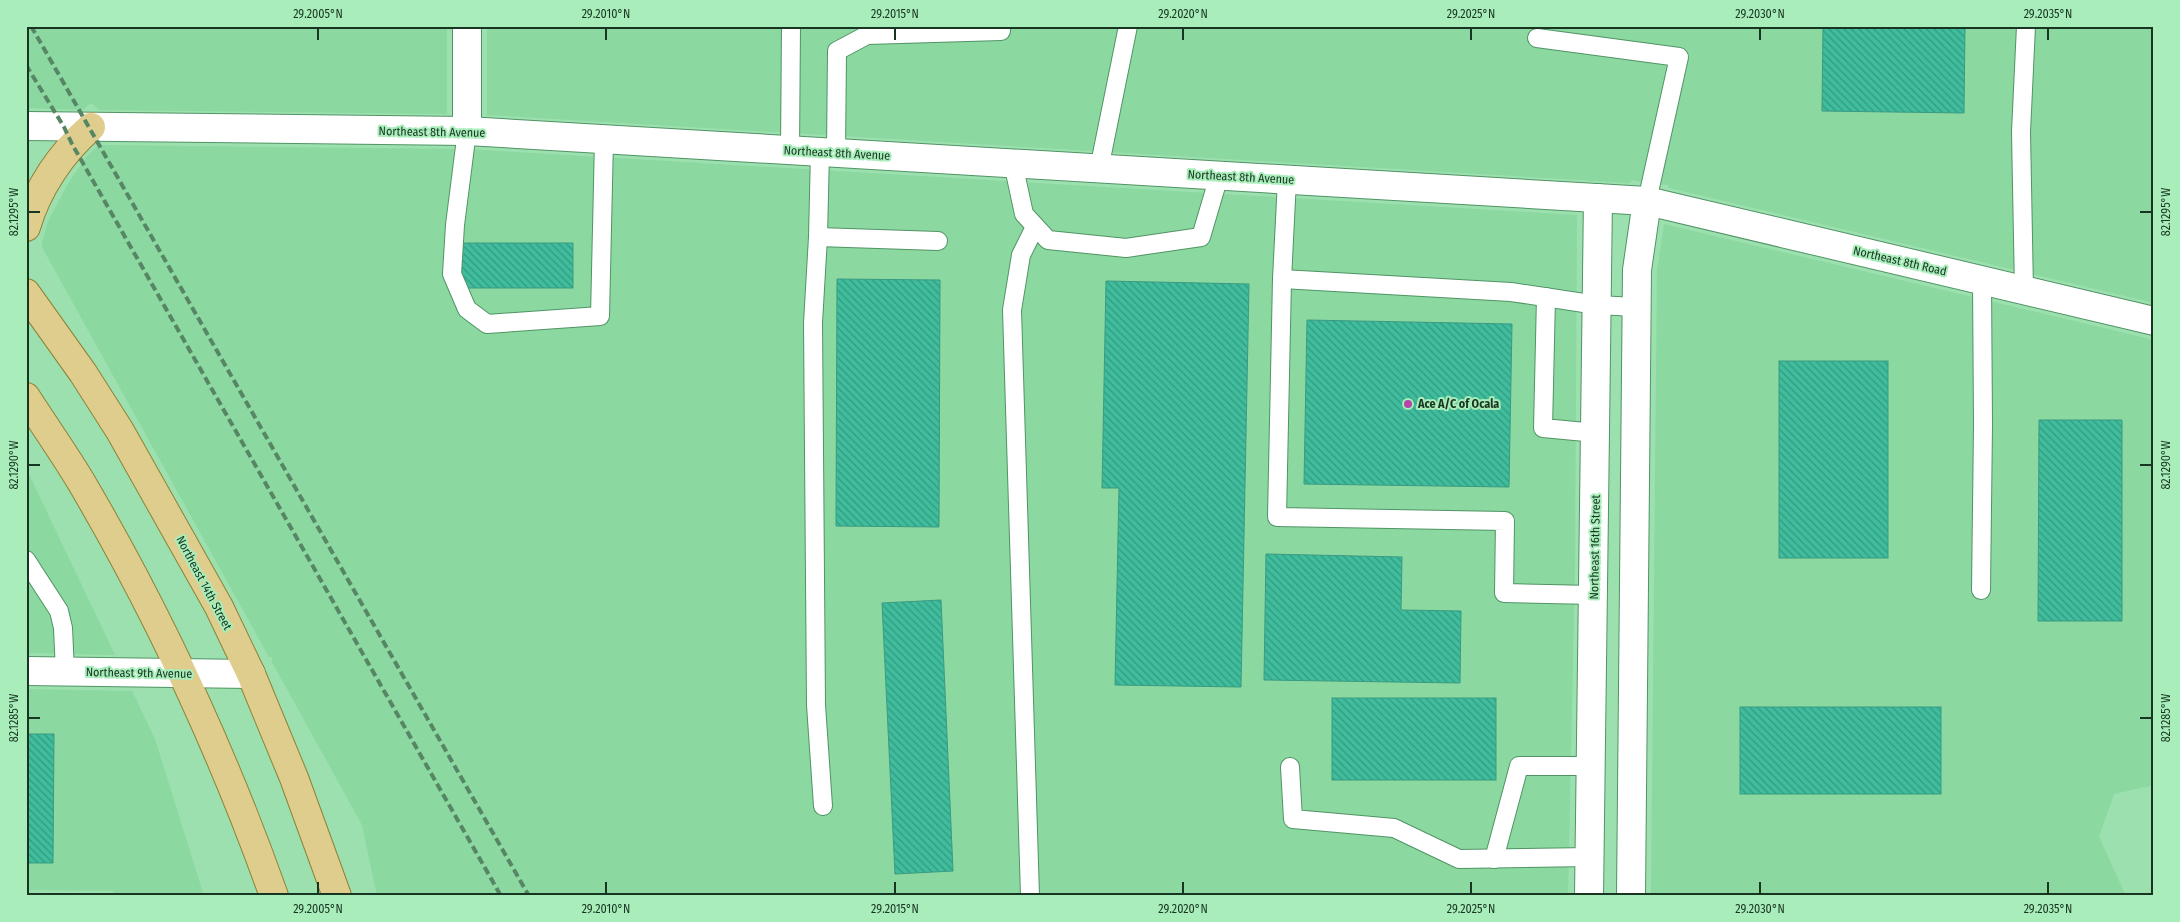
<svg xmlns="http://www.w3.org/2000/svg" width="2180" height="922" font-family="'Fira Sans Condensed',sans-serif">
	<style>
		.built { fill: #8bd8a1 }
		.building { fill: url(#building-back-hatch); stroke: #3a9b81 }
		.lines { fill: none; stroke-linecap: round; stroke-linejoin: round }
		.service-casing { stroke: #519465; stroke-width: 20 }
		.minor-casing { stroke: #519465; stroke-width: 30 }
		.tertiary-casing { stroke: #519465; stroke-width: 30 }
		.secondary-casing { stroke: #519465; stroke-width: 30 }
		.primary-casing { stroke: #8c8236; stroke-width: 30 }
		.service { stroke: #fff; stroke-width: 18 }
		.minor { stroke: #fff; stroke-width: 28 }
		.tertiary { stroke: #fff; stroke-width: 28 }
		.secondary { stroke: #fff; stroke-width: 28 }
		.primary { stroke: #dfcd8d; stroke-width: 28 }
		.rail { stroke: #568664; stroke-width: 4; stroke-dasharray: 8 4; stroke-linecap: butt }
		.ticks { fill: none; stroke: #183521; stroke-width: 2 }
		.poi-dot { fill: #b346a6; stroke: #a8edba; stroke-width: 2 }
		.labels { text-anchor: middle; stroke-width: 4; stroke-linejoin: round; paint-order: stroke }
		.street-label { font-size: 12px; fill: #183521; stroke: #a8edba }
		.poi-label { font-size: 12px; font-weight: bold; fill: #183521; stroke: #a8edba; text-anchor: start }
		.neatline { fill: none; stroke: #183521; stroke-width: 2 }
		.ticks-label { font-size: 12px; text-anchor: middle; fill: #183521 }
	</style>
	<defs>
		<pattern id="building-back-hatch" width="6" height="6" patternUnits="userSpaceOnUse" patternTransform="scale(1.25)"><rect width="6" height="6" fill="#3fbd9d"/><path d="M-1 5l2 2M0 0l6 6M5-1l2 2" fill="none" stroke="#349a80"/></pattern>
	</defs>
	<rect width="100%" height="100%" fill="#9be0ae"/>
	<g class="built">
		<polygon points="26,26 447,26 447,114 99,110 91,103 83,110 26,108"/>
		<polygon points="487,26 2154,26 2154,303 1669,188 1668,185 1650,184 1633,180 1629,183 487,115"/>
		<polygon points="99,145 467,149 1577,215 1575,565 1568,896 377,896 362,825 272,662 272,657 269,657 43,249 42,243 48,221 69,182 88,155"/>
		<polygon points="1664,224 2154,340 2154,785 2114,794 2099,837 2126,896 1651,896 1657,271"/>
		<polygon points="26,468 115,655 26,653"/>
		<polygon points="26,689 132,691 155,739 204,896 114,896 113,891 26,890"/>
	</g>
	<g class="building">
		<polygon points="1823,26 1965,26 1964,113 1822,111"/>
		<rect x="459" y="243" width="114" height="45"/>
		<polygon points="837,279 940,280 939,527 836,526"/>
		<polygon points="1106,281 1249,284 1241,687 1115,685 1119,488 1102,488"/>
		<polygon points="1307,320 1512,324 1509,487 1304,484"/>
		<rect x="1779" y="361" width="109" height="197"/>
		<polygon points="2039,420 2122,420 2122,621 2038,621"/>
		<polygon points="1266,554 1402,557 1401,610 1461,611 1460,683 1264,680"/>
		<polygon points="941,600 953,871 895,874 882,603"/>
		<rect x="1332" y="698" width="164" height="82"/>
		<rect x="1740" y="707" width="201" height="87"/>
		<polygon points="26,734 54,734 53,863 26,863"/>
	</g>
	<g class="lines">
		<defs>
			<g id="service">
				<polyline points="1537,38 1679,57 1647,201"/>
				<polyline points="467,131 455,225 452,274 467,309 487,324 600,316 604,140"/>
				<polyline points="790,150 791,26"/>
				<polyline points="820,152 818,237 813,323 816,705 823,806"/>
				<polyline points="836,153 837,51 867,35 1001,31 1001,26"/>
				<polyline points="1013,163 1024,214 1048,240 1126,248 1201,237 1219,176"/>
				<polyline points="1099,169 1128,26"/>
				<polyline points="1287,180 1282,279 1277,517 1505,521 1504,593 1594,595"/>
				<polyline points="818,237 938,241"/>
				<polyline points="1282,279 1511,292 1597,305 1636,307"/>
				<polyline points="2024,291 2021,132 2026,26"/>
				<polyline points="1546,297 1543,428 1596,433"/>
				<polyline points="26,560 59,611 63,628 65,672"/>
				<polyline points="1981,590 1983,425 1982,281"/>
				<polyline points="1290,767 1293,819 1394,828 1459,859 1590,857"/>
				<polyline points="1494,859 1519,766 1591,766"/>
				<polyline points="1030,896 1012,310 1021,255 1035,227"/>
			</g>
			<g id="minor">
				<polyline points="26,671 251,674"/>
				<polyline points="1589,896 1598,198"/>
				<polyline points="1631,896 1637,270 1647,201"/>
			</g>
			<polyline id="tertiary" points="467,26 467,131"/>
			<polyline id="secondary" points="26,126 467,131 1647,201 2154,321"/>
			<g id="primary">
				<path d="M26 227C37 189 61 153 91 127"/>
				<polyline points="26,293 83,373 120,431 219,607 251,674 294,778 337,896"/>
				<path d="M26 397C44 425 63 452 80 480 159 614 222 750 274 896"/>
			</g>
		</defs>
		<use href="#service" class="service-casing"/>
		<use href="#minor" class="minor-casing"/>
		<use href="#tertiary" class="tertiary-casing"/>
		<use href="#secondary" class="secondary-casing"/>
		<use href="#primary" class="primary-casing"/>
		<use href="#service" class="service"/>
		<use href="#minor" class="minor"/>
		<use href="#tertiary" class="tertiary"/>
		<use href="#secondary" class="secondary"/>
		<use href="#primary" class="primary"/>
		<g class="rail">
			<polyline points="31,26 529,896"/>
			<polyline points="26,65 64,127 72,144 501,896"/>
		</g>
	</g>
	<path class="ticks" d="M318 28V40M606 28V40M895 28V40M1183 28V40M1471 28V40M1760 28V40M2048 28V40M28 212H40M2140 212H2152M28 465H40M2140 465H2152M28 718H40M2140 718H2152M318 882V894M606 882V894M895 882V894M1183 882V894M1471 882V894M1760 882V894M2048 882V894"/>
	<circle class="poi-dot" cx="1408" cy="404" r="5"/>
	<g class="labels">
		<g class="street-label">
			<text transform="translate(432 132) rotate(1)" y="4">Northeast 8th Avenue</text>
			<text transform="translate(837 153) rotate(3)" y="4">Northeast 8th Avenue</text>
			<text transform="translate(1241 177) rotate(3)" y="4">Northeast 8th Avenue</text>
			<text transform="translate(1900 261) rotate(13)" y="4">Northeast 8th Road</text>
			<text transform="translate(1595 547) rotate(-89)" y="4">Northeast 16th Street</text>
			<text transform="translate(204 583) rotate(62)" y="4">Northeast 14th Street</text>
			<text transform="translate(139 673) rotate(1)" y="4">Northeast 9th Avenue</text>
		</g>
		<g class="poi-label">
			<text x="1418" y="408">Ace A/C of Ocala</text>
		</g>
	</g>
	<rect width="2180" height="922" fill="none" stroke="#a8edba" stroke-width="55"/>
	<rect x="28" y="28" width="2124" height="866" class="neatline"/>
	<g class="ticks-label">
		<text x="318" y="18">29.2005°N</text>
		<text x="606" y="18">29.2010°N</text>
		<text x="895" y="18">29.2015°N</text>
		<text x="1183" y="18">29.2020°N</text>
		<text x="1471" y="18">29.2025°N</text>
		<text x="1760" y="18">29.2030°N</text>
		<text x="2048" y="18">29.2035°N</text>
		<text transform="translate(2166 212) rotate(-90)" y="4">82.1295°W</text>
		<text transform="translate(14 212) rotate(-90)" y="4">82.1295°W</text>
		<text transform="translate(2166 465) rotate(-90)" y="4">82.1290°W</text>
		<text transform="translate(14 465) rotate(-90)" y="4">82.1290°W</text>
		<text transform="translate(2166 718) rotate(-90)" y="4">82.1285°W</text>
		<text transform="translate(14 718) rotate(-90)" y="4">82.1285°W</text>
		<text x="318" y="913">29.2005°N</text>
		<text x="606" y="913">29.2010°N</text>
		<text x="895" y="913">29.2015°N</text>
		<text x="1183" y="913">29.2020°N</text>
		<text x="1471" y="913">29.2025°N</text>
		<text x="1760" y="913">29.2030°N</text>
		<text x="2048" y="913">29.2035°N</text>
	</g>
</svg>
